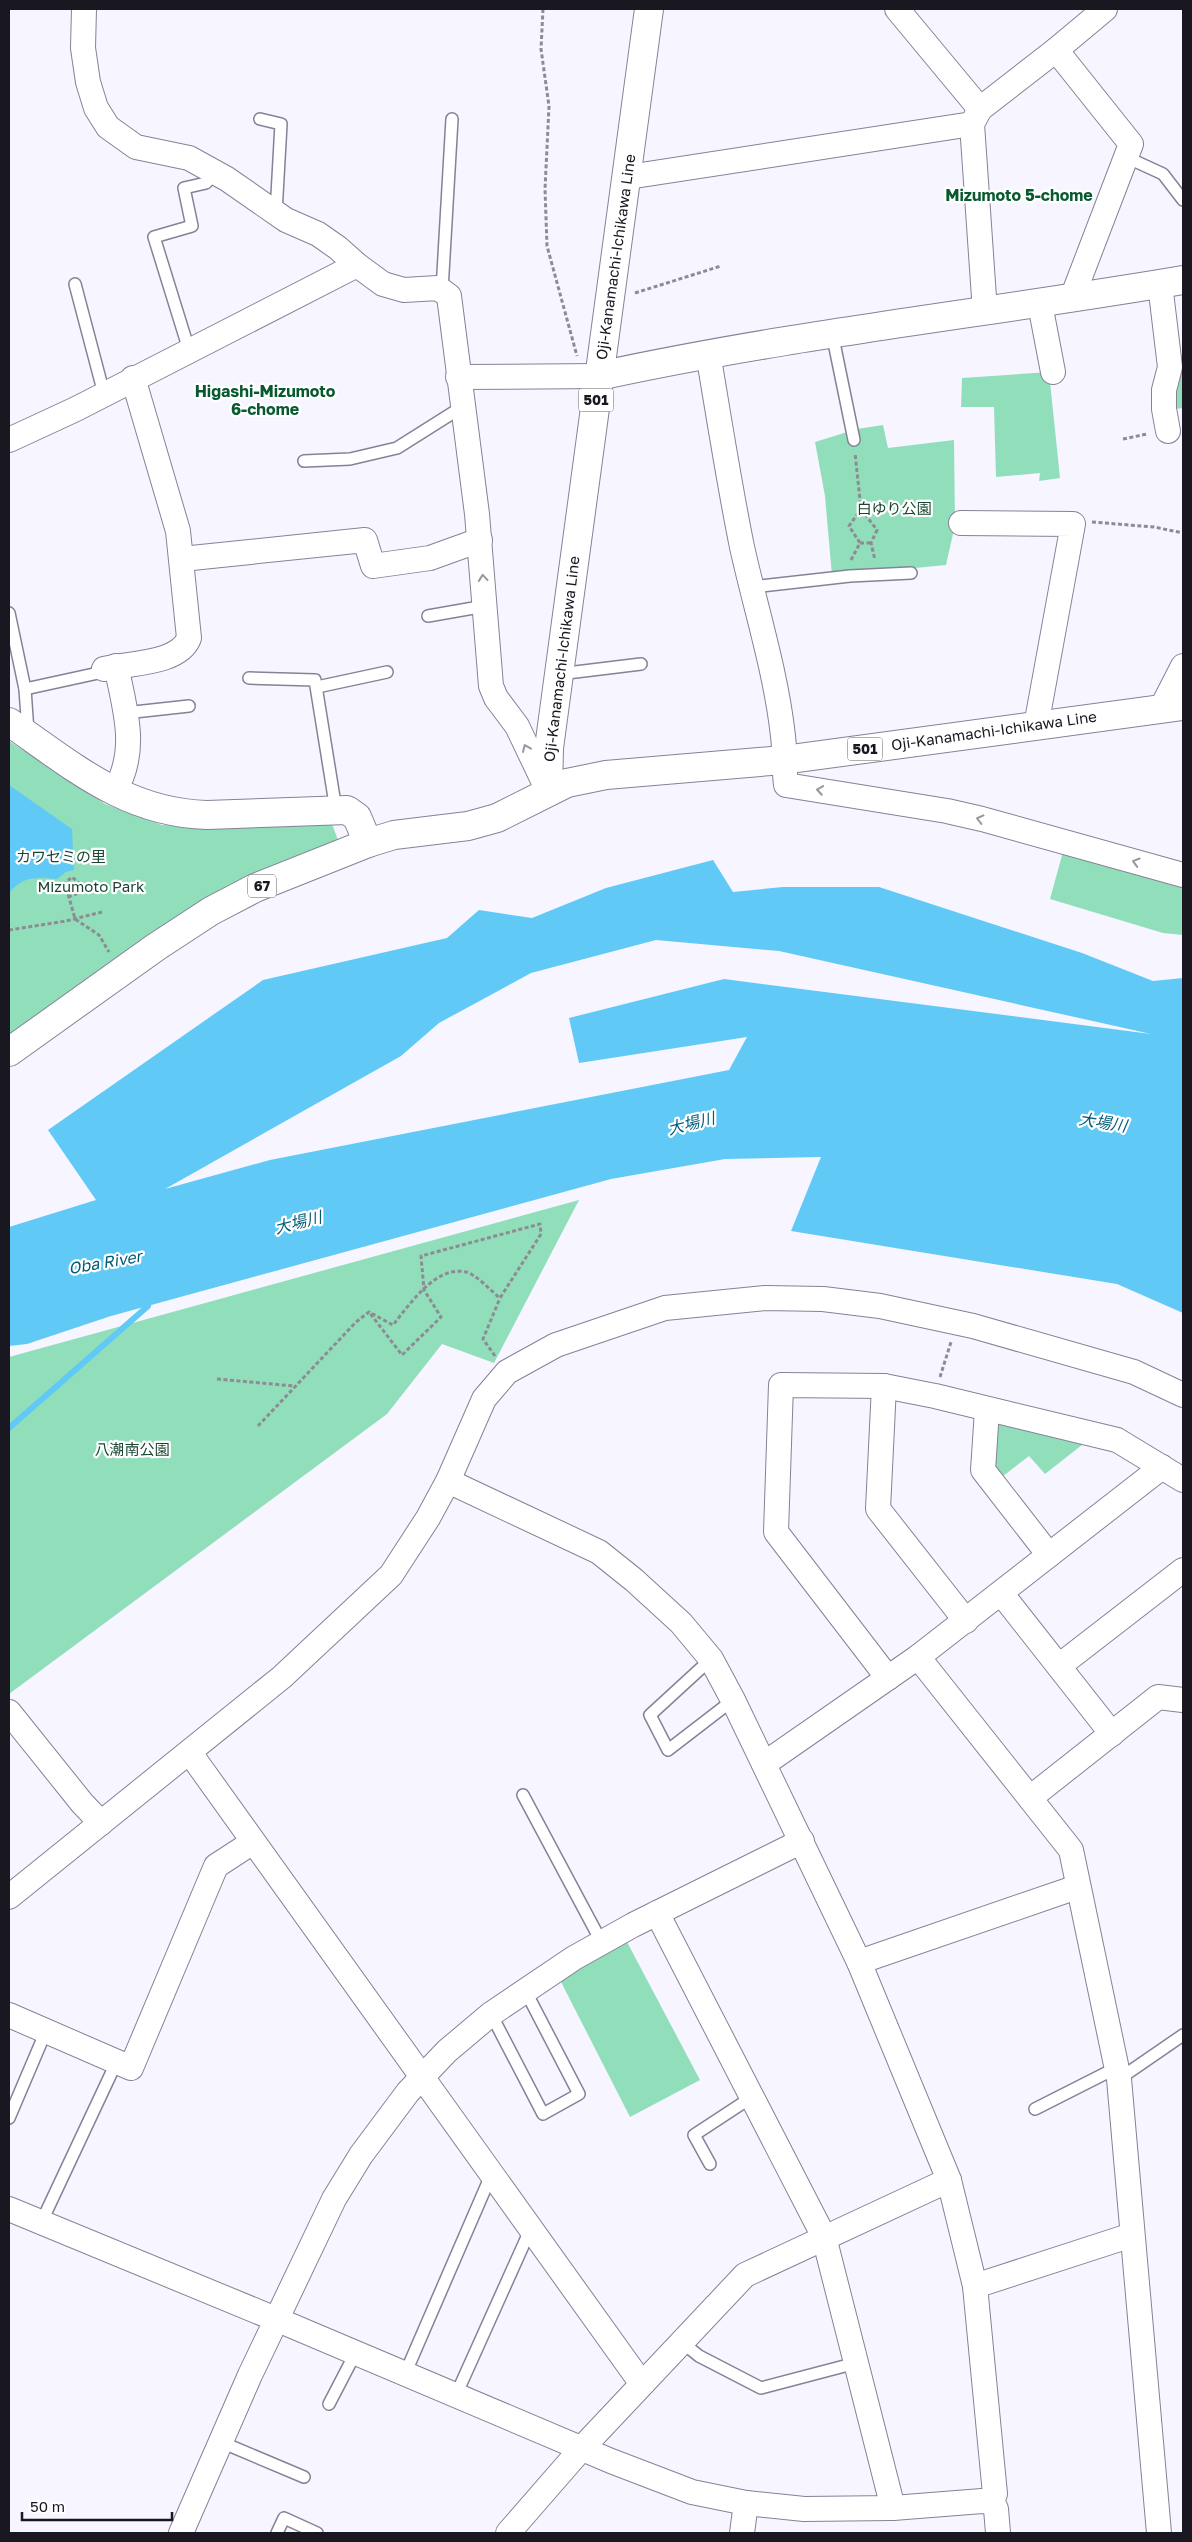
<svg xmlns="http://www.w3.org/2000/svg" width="1192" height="2542" font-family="'Golos Text','Noto Sans JP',sans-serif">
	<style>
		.green { fill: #91dfba }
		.water { fill: #61c9f6; fill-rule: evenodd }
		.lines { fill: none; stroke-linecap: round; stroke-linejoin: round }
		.stream { stroke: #61c9f6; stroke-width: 6 }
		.lane-casing { stroke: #858296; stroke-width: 14 }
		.street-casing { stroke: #858296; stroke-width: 26 }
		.secondary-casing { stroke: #858296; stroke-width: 30 }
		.primary-casing { stroke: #858296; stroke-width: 30 }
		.path { stroke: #8d8b94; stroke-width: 3; stroke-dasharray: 4 2.5; stroke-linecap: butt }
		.lane { stroke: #fff; stroke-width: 11 }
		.street { stroke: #fff; stroke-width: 24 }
		.secondary { stroke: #fff; stroke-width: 28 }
		.primary { stroke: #fff; stroke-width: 28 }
		.oneway { stroke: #98979a }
		.labels { text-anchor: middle; stroke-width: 4.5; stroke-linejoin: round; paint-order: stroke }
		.shield { fill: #fff; stroke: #5e5d62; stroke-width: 1 }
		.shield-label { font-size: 14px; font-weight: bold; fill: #19171f }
		.street-label { font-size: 15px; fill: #19171f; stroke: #fff }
		.park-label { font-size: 15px; fill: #1a4533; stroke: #fff }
		.neighbourhood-label { font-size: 16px; font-weight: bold; fill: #08592f; stroke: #fff }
		.water-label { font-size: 16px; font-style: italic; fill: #005b79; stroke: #fff }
	</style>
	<rect width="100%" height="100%" fill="#f7f5ff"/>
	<g class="green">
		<polygon points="1183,371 1183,408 1176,409 1172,391 1175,373"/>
		<polygon points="1049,372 1060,478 1039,481 1040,473 996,477 994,407 961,407 962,378"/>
		<polygon points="883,425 888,448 954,440 955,525 946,565 832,576 825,496 815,442 857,429"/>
		<polygon points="9,741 105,804 162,825 251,827 331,821 339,843 9,1047"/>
		<polygon points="1064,848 1183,882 1183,935 1163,933 1050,899"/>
		<polygon points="579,1200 494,1363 442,1344 387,1414 9,1694 9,1357"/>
		<polygon points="1004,1422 1087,1441 1045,1474 1029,1456 998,1480 990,1471 995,1428"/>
		<polygon points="627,1942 700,2080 630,2117 560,1980"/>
	</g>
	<g class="water">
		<path d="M9 785 72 829 74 870 66 872 57 879C35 877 23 876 9 893Z"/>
		<path d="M713 860 733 892 783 887H879L1082 953 1153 981 1183 978V1313L1117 1284 791 1231 821 1157 725 1159 611 1179 111 1316 27 1344 9 1346V1227L96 1200 48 1130 263 980 447 938 479 910 532 918 606 888ZM656 940 779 951 1151 1034 724 979 569 1018 579 1063 747 1037 729 1070 270 1160 165 1189 401 1056 439 1023 531 973Z"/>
	</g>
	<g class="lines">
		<polyline class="stream" points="9,1428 148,1306"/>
		<defs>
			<g id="lane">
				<polyline points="260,119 281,124 276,213"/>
				<polyline points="1126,157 1163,174 1183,200"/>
				<polyline points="75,284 104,394"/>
				<polyline points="442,290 452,119"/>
				<polyline points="832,333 854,440"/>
				<polyline points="189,350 154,237 192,226 184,188 206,183 214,173"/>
				<polyline points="304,461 350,459 397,448 462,407"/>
				<polyline points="752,587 850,576 911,573"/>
				<polyline points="9,613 25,689 103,672 104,669"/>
				<polyline points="428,616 485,606"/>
				<polyline points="559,674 641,664"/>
				<polyline points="249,678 315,680 336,810"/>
				<polyline points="317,687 387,672"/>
				<polyline points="25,689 28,732"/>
				<polyline points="125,713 189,706"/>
				<polyline points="711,1659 650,1715 668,1750 733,1700"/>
				<polyline points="523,1795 602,1943"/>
				<polyline points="491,2014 543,2114 579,2094 525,1990"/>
				<polyline points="1119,2079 1183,2035"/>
				<polyline points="1035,2109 1116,2068"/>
				<polyline points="9,2118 46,2031"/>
				<polyline points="710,2164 694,2135 752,2097"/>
				<polyline points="41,2223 117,2061"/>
				<polyline points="683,2343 699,2356 761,2388 856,2363"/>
				<polyline points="405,2374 492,2173"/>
				<polyline points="456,2395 531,2228"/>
				<polyline points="329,2404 356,2352"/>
				<polyline points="221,2442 304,2477"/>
				<polyline points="277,2533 284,2518 317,2533"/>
			</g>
			<g id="street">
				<polyline points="84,9 83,48 88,82 96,108 108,127 136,147 189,158 227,179 286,220 318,234 338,248 357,265 383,284 404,290 438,288 449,296 477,514 491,686 496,698 517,726 548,791"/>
				<polyline points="897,9 980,109"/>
				<polyline points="1056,50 1131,144 1072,298"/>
				<polyline points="628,177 972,124"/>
				<polyline points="1160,284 1170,367 1164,390 1164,409 1168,431"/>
				<polyline points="1040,304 1053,372"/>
				<polyline points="985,312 972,124 980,109 1056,50 1105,9"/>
				<path d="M708 353C719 418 729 483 742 547 756 610 776 672 783 736 785 752 784 769 786 785L947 811 982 819 1183 875"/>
				<polyline points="458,377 599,376"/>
				<polyline points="9,440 76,409 357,265"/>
				<polyline points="961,523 1073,524 1036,726"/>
				<polyline points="182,559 365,540 373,566 430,558 480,540"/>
				<path d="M104 669C129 663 179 664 189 638L178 531 133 378"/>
				<polyline points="1161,709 1183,666"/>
				<path d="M114 792C139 751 125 709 116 666"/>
				<polyline points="884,1386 878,1509 966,1621"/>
				<polyline points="987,1410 983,1470 1049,1555"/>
				<polyline points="448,1481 599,1552 634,1580 681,1623 711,1659 733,1700 859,1962 949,2180 975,2286 995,2494 992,2502"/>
				<polyline points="1001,1593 1112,1734"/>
				<polyline points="918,1657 1071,1850 1119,2079 1159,2533"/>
				<polyline points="1059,1666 1183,1570"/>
				<polyline points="888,1678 776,1532 781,1385 884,1386 935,1396 1117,1440 1183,1480"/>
				<polyline points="9,1712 82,1803 101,1823"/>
				<polyline points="190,1753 642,2384"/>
				<polyline points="764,1764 918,1657 1162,1467"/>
				<polyline points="1030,1798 1158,1697 1183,1700"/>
				<polyline points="9,1897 282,1677 391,1575 428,1518 448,1481 484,1399 507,1372 556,1345 665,1308 765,1298 823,1299 880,1306 973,1326 1134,1372 1183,1395"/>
				<polyline points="657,1913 824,2237 893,2508"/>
				<polyline points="859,1962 1077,1887"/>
				<polyline points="9,2015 131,2068 216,1866 253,1842"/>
				<polyline points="9,2209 278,2320 611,2461 692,2492 746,2503 804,2509 893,2508 982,2501 992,2502"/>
				<polyline points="975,2286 1132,2235"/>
				<polyline points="992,2502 996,2509 998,2533"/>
				<polyline points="181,2533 250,2375 334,2199 361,2155 408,2092 447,2051 491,2014 574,1958 633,1925 802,1841"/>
				<polyline points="508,2533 582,2448 745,2275 949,2180"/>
				<polyline points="742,2533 746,2503"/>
			</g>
			<g id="secondary">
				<path d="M599 376C792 334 989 313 1183 280"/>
				<path d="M9 722C73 766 126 813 207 815L347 810 357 817 368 843"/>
			</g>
			<g id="primary">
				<polyline points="548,791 549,748 649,9"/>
				<polyline points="9,1052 156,947 211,911 255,888 368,843 394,835 468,826 497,818 567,783 606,775 783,760 1183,706"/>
			</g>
		</defs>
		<use href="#lane" class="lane-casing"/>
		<use href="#street" class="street-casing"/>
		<use href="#secondary" class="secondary-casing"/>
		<use href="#primary" class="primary-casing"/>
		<g class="path">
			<polyline points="543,9 541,49 549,106 545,189 547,246 577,356"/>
			<polyline points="635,293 721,266"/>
			<polyline points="1123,439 1147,434"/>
			<polyline points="861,509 877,530 871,543 875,560"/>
			<polyline points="1092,522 1154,527 1183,533"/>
			<polyline points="860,543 871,543"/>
			<polyline points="851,560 860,543 849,526 861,509 855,453"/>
			<polyline points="68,897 79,893 79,883 72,877 65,883 75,919 99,935 109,952"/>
			<polyline points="9,930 66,921 102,912"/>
			<polyline points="495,1356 483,1339 500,1298"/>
			<polyline points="940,1377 951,1342"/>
			<polyline points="217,1379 294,1386"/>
			<path d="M258 1426 356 1322 369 1312 393 1325C409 1305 436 1265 466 1272 477 1275 491 1291 500 1298L541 1234 540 1224 421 1256 424 1290 441 1317 402 1355 369 1312V1311"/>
		</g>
		<use href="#lane" class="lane"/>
		<use href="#street" class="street"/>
		<use href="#secondary" class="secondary"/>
		<use href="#primary" class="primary"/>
	</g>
	<defs><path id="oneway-chevron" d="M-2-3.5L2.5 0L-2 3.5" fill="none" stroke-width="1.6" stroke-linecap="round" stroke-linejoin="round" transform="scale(1.25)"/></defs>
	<g class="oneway">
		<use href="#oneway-chevron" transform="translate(483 578) rotate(-95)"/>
		<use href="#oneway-chevron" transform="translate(526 748) rotate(-113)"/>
		<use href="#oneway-chevron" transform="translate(820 790) rotate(-171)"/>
		<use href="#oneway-chevron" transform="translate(980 819) rotate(-166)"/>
		<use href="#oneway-chevron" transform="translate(1136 862) rotate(-164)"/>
	</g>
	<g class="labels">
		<g class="shield">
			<rect x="578.5" y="388.5" width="35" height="23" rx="4"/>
			<rect x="847.5" y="737.5" width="35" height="23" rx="4"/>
			<rect x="248" y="874.5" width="28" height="23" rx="4"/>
		</g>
		<g class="shield-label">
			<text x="596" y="405">501</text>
			<text x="865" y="754">501</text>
			<text x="262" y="891">67</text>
		</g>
		<g class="street-label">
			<text transform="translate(616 257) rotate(-82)" y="5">Oji-Kanamachi-Ichikawa Line</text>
			<text transform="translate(562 659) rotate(-83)" y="5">Oji-Kanamachi-Ichikawa Line</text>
			<text transform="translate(994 731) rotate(-8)" y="5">Oji-Kanamachi-Ichikawa Line</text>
		</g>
		<g class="park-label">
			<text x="894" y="514">白ゆり公園</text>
			<text x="61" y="862">カワセミの里</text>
			<text x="91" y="892">Mizumoto Park</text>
			<text x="132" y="1455">八潮南公園</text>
		</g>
		<g class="neighbourhood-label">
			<text x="1019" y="201">Mizumoto 5-chome</text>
			<text x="265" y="397">Higashi-Mizumoto<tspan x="265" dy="18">6-chome</tspan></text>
		</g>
		<g class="water-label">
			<text transform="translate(1103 1122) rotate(9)" y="6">大場川</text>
			<text transform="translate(691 1123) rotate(-14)" y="6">大場川</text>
			<text transform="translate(298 1222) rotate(-14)" y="6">大場川</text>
			<text transform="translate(105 1262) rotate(-10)" y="6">Oba River</text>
		</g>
	</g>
	<rect width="1192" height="2542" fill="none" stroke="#19171f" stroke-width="20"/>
	<path d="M22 2512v8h150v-8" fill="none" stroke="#19171f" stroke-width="2.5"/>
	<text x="30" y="2512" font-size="15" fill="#19171f" stroke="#ffffff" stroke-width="4" paint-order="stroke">50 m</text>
</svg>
